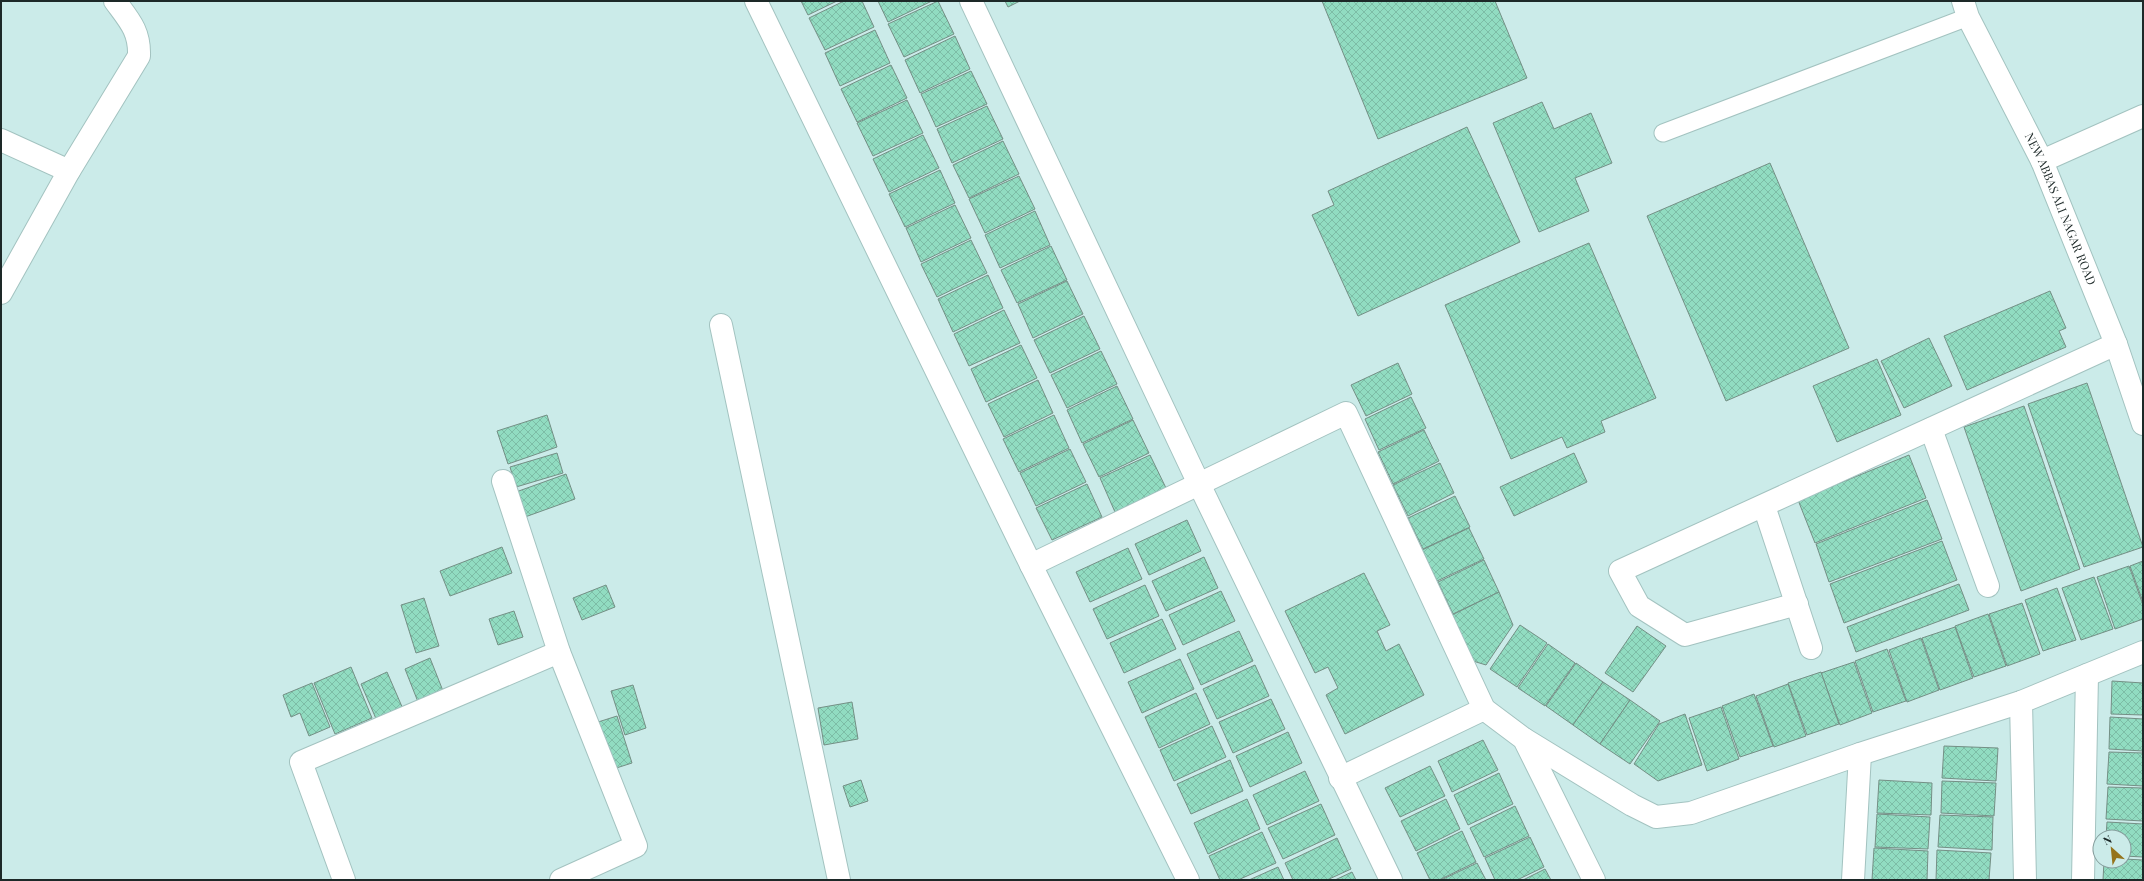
<svg xmlns="http://www.w3.org/2000/svg" width="2144" height="881" font-family="'Playfair Display',serif">
	<style>
		.building { fill: url(#building-cross-hatch); stroke: #748f85 }
		.lines { fill: none; stroke-linecap: round; stroke-linejoin: round }
		.lane-casing { stroke: #a3c3c0; stroke-width: 19 }
		.street-casing { stroke: #a3c3c0; stroke-width: 24 }
		.lane { stroke: #fff; stroke-width: 17 }
		.street { stroke: #fff; stroke-width: 22 }
		.labels { text-anchor: middle; stroke-width: 3.5; stroke-linejoin: round; paint-order: stroke }
		.street-label { font-size: 12px; fill: #1d2928; stroke: #cbebe9 }
	</style>
	<defs>
		<pattern id="building-cross-hatch" width="8" height="8" patternUnits="userSpaceOnUse"><rect width="8" height="8" fill="#91dcc1"/><path d="M0 0l8 8M0 8l8-8" fill="none" stroke="#7dbda6"/></pattern>
	</defs>
	<rect width="100%" height="100%" fill="#cbebe9"/>
	<g class="building">
		<polygon points="801,1 837,1 808,15"/>
		<polygon points="844,1 862,1 874,27 825,50 809,18"/>
		<polygon points="878,1 932,1 888,22"/>
		<polygon points="938,1 954,34 904,57 888,24"/>
		<polygon points="1005,1 1020,1 1008,7"/>
		<polygon points="1322,1 1495,1 1527,78 1378,139"/>
		<polygon points="875,30 890,63 840,86 825,53"/>
		<polygon points="955,36 970,69 920,93 905,60"/>
		<polygon points="891,65 907,98 857,122 841,89"/>
		<polygon points="971,71 987,104 936,127 921,94"/>
		<polygon points="907,100 923,133 873,156 857,123"/>
		<polygon points="1542,102 1554,129 1591,113 1612,163 1575,178 1589,211 1539,232 1493,123"/>
		<polygon points="987,106 1003,139 952,163 937,129"/>
		<polygon points="1467,127 1520,242 1358,316 1312,215 1334,205 1328,191"/>
		<polygon points="923,135 939,168 889,192 873,159"/>
		<polygon points="1003,141 1019,174 969,198 953,165"/>
		<polygon points="1770,163 1849,348 1726,401 1647,216"/>
		<polygon points="940,170 955,203 905,227 889,194"/>
		<polygon points="1019,176 1035,209 985,233 969,199"/>
		<polygon points="955,205 971,238 921,262 906,228"/>
		<polygon points="1035,211 1050,245 1000,268 985,235"/>
		<polygon points="971,240 987,273 937,297 921,264"/>
		<polygon points="1589,243 1656,398 1601,421 1605,432 1567,448 1562,437 1511,459 1445,305"/>
		<polygon points="1051,246 1067,280 1017,303 1001,270"/>
		<polygon points="988,275 1003,308 953,332 938,299"/>
		<polygon points="1067,281 1083,314 1033,338 1018,304"/>
		<polygon points="2050,291 2066,328 2059,331 2066,347 1967,390 1944,336"/>
		<polygon points="1004,310 1020,343 969,366 954,334"/>
		<polygon points="1084,316 1100,349 1050,373 1034,340"/>
		<polygon points="1929,338 1952,386 1904,408 1881,361"/>
		<polygon points="1021,345 1037,378 986,402 971,369"/>
		<polygon points="1101,351 1117,384 1067,408 1051,375"/>
		<polygon points="1877,359 1901,415 1837,442 1813,386"/>
		<polygon points="1398,363 1412,394 1366,416 1351,385"/>
		<polygon points="1038,380 1053,413 1004,437 988,404"/>
		<polygon points="2087,383 2143,547 2084,567 2028,404"/>
		<polygon points="1117,386 1133,419 1082,443 1067,410"/>
		<polygon points="1411,397 1426,428 1379,450 1365,419"/>
		<polygon points="2024,406 2080,569 2021,591 1964,427"/>
		<polygon points="547,415 557,447 508,464 497,431"/>
		<polygon points="1054,415 1069,448 1019,472 1003,439"/>
		<polygon points="1133,420 1149,453 1099,477 1083,444"/>
		<polygon points="1424,430 1439,461 1393,484 1378,452"/>
		<polygon points="1070,449 1086,482 1036,506 1020,473"/>
		<polygon points="557,453 563,473 516,487 510,467"/>
		<polygon points="1574,453 1587,482 1514,516 1500,487"/>
		<polygon points="1150,455 1166,488 1115,512 1100,478"/>
		<polygon points="1909,455 1926,498 1815,543 1798,500"/>
		<polygon points="1440,463 1454,493 1408,516 1393,485"/>
		<polygon points="566,474 575,499 525,517 516,492"/>
		<polygon points="1087,484 1102,517 1052,540 1036,508"/>
		<polygon points="1455,496 1470,527 1423,549 1408,518"/>
		<polygon points="1927,500 1942,539 1829,582 1816,544"/>
		<polygon points="1187,520 1201,551 1149,575 1135,544"/>
		<polygon points="1469,528 1484,559 1437,581 1422,550"/>
		<polygon points="1942,541 1957,580 1844,623 1830,584"/>
		<polygon points="502,547 512,573 450,596 440,571"/>
		<polygon points="1128,548 1142,579 1090,602 1076,572"/>
		<polygon points="1204,557 1218,588 1166,611 1152,581"/>
		<polygon points="1484,560 1499,592 1453,614 1438,582"/>
		<polygon points="2143,561 2143,602 2130,566"/>
		<polygon points="2129,566 2143,605 2143,619 2115,629 2097,577"/>
		<polygon points="1364,573 1390,625 1377,631 1386,651 1399,644 1424,695 1345,734 1326,695 1338,688 1328,667 1315,673 1285,611"/>
		<polygon points="2094,577 2113,629 2081,640 2062,588"/>
		<polygon points="1959,584 1969,610 1856,652 1847,627"/>
		<polygon points="606,585 615,607 582,620 573,598"/>
		<polygon points="1145,585 1159,616 1107,639 1093,609"/>
		<polygon points="2057,588 2076,640 2043,651 2025,600"/>
		<polygon points="1221,591 1235,621 1183,645 1169,615"/>
		<polygon points="1499,592 1513,625 1486,665 1473,661 1452,615"/>
		<polygon points="424,598 439,646 416,653 401,605"/>
		<polygon points="2022,603 2040,654 2007,666 1989,614"/>
		<polygon points="514,611 523,637 498,645 489,619"/>
		<polygon points="1988,614 2006,666 1974,677 1955,626"/>
		<polygon points="1162,619 1176,649 1124,673 1110,643"/>
		<polygon points="1520,625 1547,643 1517,687 1490,669"/>
		<polygon points="1637,626 1666,646 1633,692 1605,673"/>
		<polygon points="1955,627 1973,678 1940,690 1922,638"/>
		<polygon points="1239,631 1253,661 1201,685 1187,654"/>
		<polygon points="1921,638 1939,690 1907,702 1889,650"/>
		<polygon points="1548,644 1575,663 1545,706 1518,688"/>
		<polygon points="1887,649 1906,701 1873,712 1855,661"/>
		<polygon points="430,658 445,696 420,707 405,669"/>
		<polygon points="1180,659 1194,689 1142,713 1128,682"/>
		<polygon points="1854,662 1872,713 1840,725 1821,673"/>
		<polygon points="1576,663 1603,682 1573,725 1546,706"/>
		<polygon points="1255,665 1269,696 1217,719 1203,689"/>
		<polygon points="351,667 372,718 335,734 314,683"/>
		<polygon points="387,672 403,709 377,721 361,684"/>
		<polygon points="1821,672 1839,724 1807,735 1788,683"/>
		<polygon points="2112,681 2143,683 2143,715 2111,714"/>
		<polygon points="1603,682 1630,700 1600,744 1573,725"/>
		<polygon points="312,683 330,727 309,736 300,713 291,717 283,695"/>
		<polygon points="1788,684 1806,736 1774,747 1756,696"/>
		<polygon points="633,685 646,728 625,735 611,691"/>
		<polygon points="1196,693 1210,724 1159,748 1145,717"/>
		<polygon points="1754,694 1773,746 1740,757 1722,706"/>
		<polygon points="1271,699 1285,729 1233,753 1219,722"/>
		<polygon points="1630,700 1660,721 1630,764 1600,744"/>
		<polygon points="852,702 858,739 824,745 818,708"/>
		<polygon points="1721,707 1739,759 1707,771 1689,718"/>
		<polygon points="1685,714 1702,765 1658,781 1634,764 1659,724"/>
		<polygon points="617,716 632,763 610,770 595,723"/>
		<polygon points="2110,717 2143,719 2143,751 2109,749"/>
		<polygon points="1212,726 1226,757 1174,781 1160,750"/>
		<polygon points="1288,732 1302,763 1250,787 1236,756"/>
		<polygon points="1483,740 1498,770 1452,792 1438,761"/>
		<polygon points="1944,746 1998,748 1996,781 1942,778"/>
		<polygon points="2109,752 2143,753 2143,786 2107,784"/>
		<polygon points="1230,760 1243,791 1191,814 1177,784"/>
		<polygon points="1430,766 1445,796 1400,817 1385,788"/>
		<polygon points="1305,771 1319,801 1267,825 1253,795"/>
		<polygon points="1499,773 1513,804 1468,825 1454,795"/>
		<polygon points="861,780 868,801 850,807 843,786"/>
		<polygon points="1879,780 1932,783 1931,815 1877,813"/>
		<polygon points="1942,781 1996,783 1994,816 1941,813"/>
		<polygon points="2108,787 2143,788 2143,821 2106,819"/>
		<polygon points="1247,799 1260,829 1208,854 1194,823"/>
		<polygon points="1446,799 1460,829 1416,851 1401,821"/>
		<polygon points="1321,804 1335,835 1283,859 1268,828"/>
		<polygon points="1515,806 1529,836 1484,857 1470,828"/>
		<polygon points="1877,814 1930,817 1928,849 1875,847"/>
		<polygon points="1940,815 1993,817 1992,850 1938,847"/>
		<polygon points="2107,822 2143,824 2143,857 2124,856 2124,837 2106,837"/>
		<polygon points="1462,831 1476,862 1439,880 1430,880 1417,853"/>
		<polygon points="1262,832 1276,863 1238,880 1220,880 1209,856"/>
		<polygon points="1530,837 1544,867 1517,880 1495,880 1485,858"/>
		<polygon points="1337,838 1351,869 1327,880 1293,880 1285,863"/>
		<polygon points="1874,848 1928,851 1927,880 1872,880"/>
		<polygon points="1937,850 1991,853 1989,880 1936,880"/>
		<polygon points="2124,859 2143,860 2143,880 2103,880 2104,861 2124,861"/>
		<polygon points="1477,863 1486,880 1441,880"/>
		<polygon points="1278,867 1284,880 1249,880"/>
		<polygon points="1545,869 1551,880 1523,880"/>
		<polygon points="1352,872 1356,880 1335,880"/>
	</g>
	<g class="lines">
		<defs>
			<polyline id="lane" points="1663,133 1968,17"/>
			<g id="street">
				<polyline points="756,1 1031,565 1188,880"/>
				<polyline points="971,1 1199,484 1391,880"/>
				<path id="s1" d="M1963 1 1968 17 2042 161 2116 344 2143 424"/>
				<polyline points="1,140 69,171"/>
				<polyline points="2042,161 2143,116"/>
				<path d="M1 293 69 171 139 56C140 31 129 20 115 1"/>
				<polyline points="721,325 839,880"/>
				<polyline points="1931,429 1988,586"/>
				<polyline points="503,481 559,652 636,846 561,880"/>
				<polyline points="1764,506 1811,648"/>
				<polyline points="1031,565 1346,413 1484,709 1524,739 1594,880"/>
				<polyline points="1797,604 1685,635 1639,606 1620,571 2116,344"/>
				<polyline points="2021,702 2025,880"/>
				<polyline points="1524,739 1632,805 1656,817 1691,813 1860,754 2021,702 2143,652"/>
				<polyline points="1340,778 1484,709"/>
				<polyline points="344,880 301,762 559,652"/>
				<polyline points="1853,880 1860,754"/>
				<polyline points="2083,880 2087,675"/>
			</g>
		</defs>
		<use href="#lane" class="lane-casing"/>
		<use href="#street" class="street-casing"/>
		<use href="#lane" class="lane"/>
		<use href="#street" class="street"/>
	</g>
	<g class="labels">
		<g class="street-label">
			<text dy="4" stroke="none"><textPath href="#s1" startOffset="230">NEW ABBAS ALI NAGAR ROAD</textPath></text>
		</g>
	</g>
	<rect width="2144" height="881" fill="none" stroke="#1d2928" stroke-width="4"/>
	<g transform="translate(2112 849) rotate(333)"><circle r="19" fill="#cbebe9" stroke="#859d9c"/>
	<path d="M0-3L7 15L0 10L-7 15Z" fill="#95741c"/>
	<text y="-6" font-size="11" font-weight="bold" text-anchor="middle" fill="#1d2928">N</text>
	</g>
</svg>
